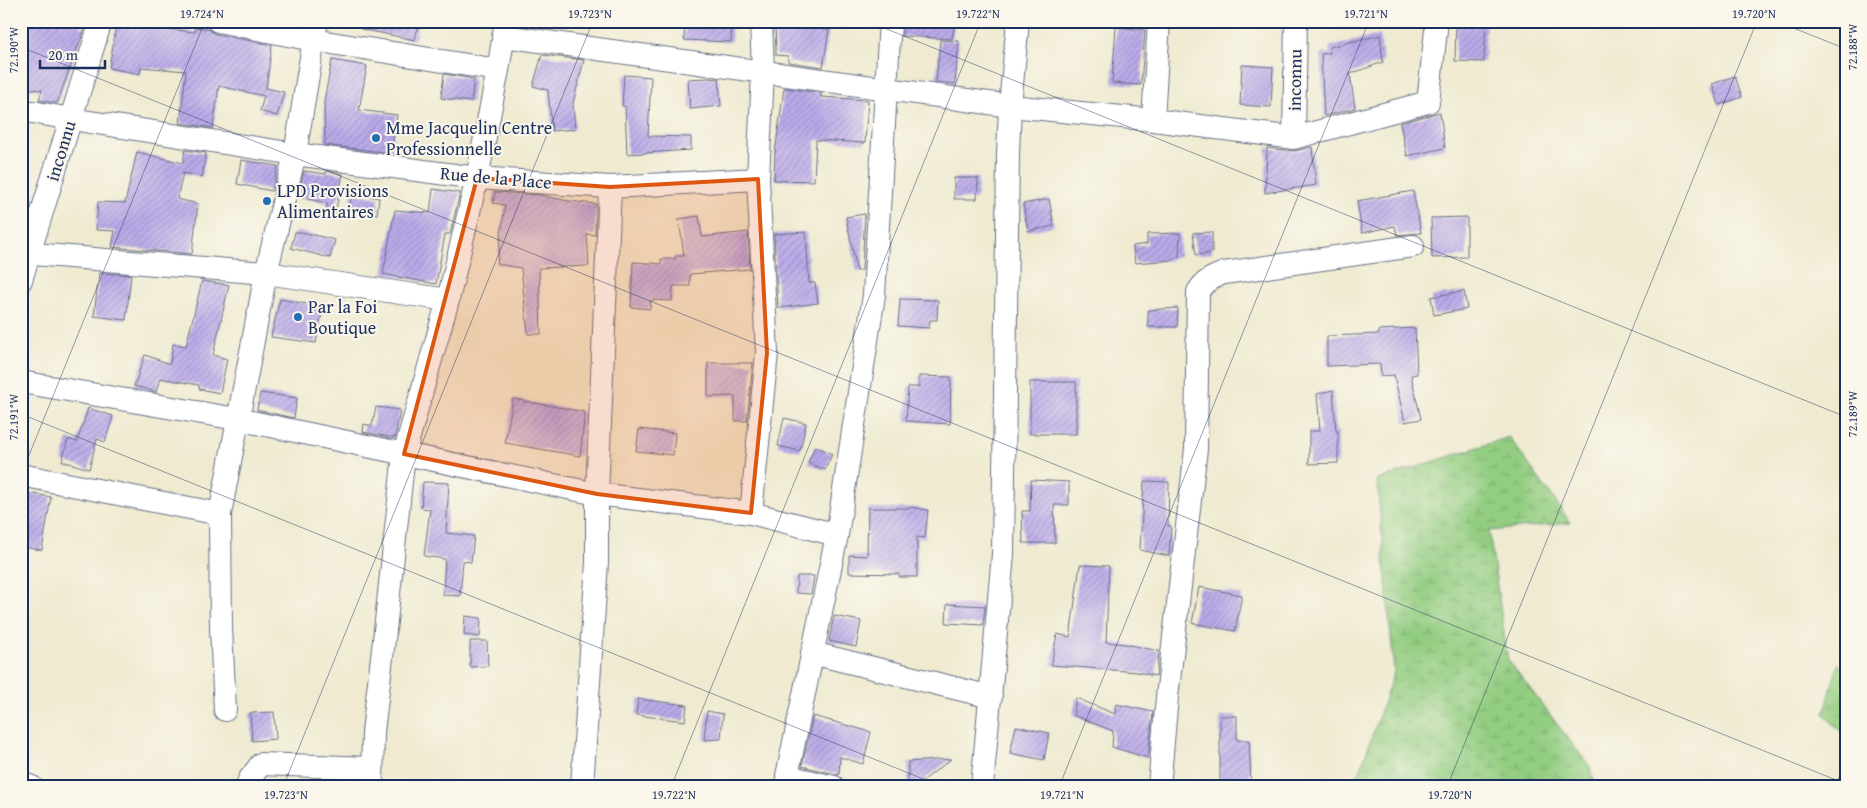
<svg xmlns="http://www.w3.org/2000/svg" width="1867" height="808" font-family="'Gentium Book Plus',serif">
	<style>
		.wetland { fill: url(#wetland-marsh); stroke: #577e70 }
		.building { fill: url(#building-hatch) }
		.lines { fill: none; stroke-linecap: round; stroke-linejoin: round }
		.minor-casing { stroke: #657086; stroke-width: 24 }
		.minor { stroke: #fff; stroke-width: 22 }
		.marked { fill: #de5710; fill-opacity: 0.2; stroke: #de5710; stroke-width: 4; stroke-linejoin: round }
		.ticks { fill: none; stroke: #1b2f5e; stroke-width: 1; stroke-opacity: 0.45 }
		.poi-dot { fill: #1f6fb2; stroke: #fbf7ec; stroke-width: 2 }
		.labels { text-anchor: middle; stroke-width: 4; stroke-linejoin: round; paint-order: stroke }
		.street-label { font-size: 18px; fill: #1b2f5e; stroke: #fbf7ec }
		.poi-label { font-size: 18px; fill: #1b2f5e; stroke: #fbf7ec; text-anchor: start }
		.neatline { fill: none; stroke: #1b2f5e; stroke-width: 2 }
		.ticks-label { font-size: 12px; text-anchor: middle; fill: #1b2f5e }
	</style>
	<defs>
		<pattern id="wetland-marsh" width="20" height="14" patternUnits="userSpaceOnUse" patternTransform="scale(1.25)"><rect width="20" height="14" fill="#93cd81"/><path d="M1 5h8M5 5V1M11 12h8M15 12V8" fill="none" stroke="#7eb072"/></pattern>
		<pattern id="building-hatch" width="6" height="6" patternUnits="userSpaceOnUse" patternTransform="scale(1.25)"><rect width="6" height="6" fill="#bcaaea"/><path d="M-1 1l2-2M0 6l6-6M5 7l2-2" fill="none" stroke="#988bc1"/></pattern>
	</defs>
	<rect width="100%" height="100%" fill="#fbf7ec"/>
	<filter id="ink" filterUnits="userSpaceOnUse"><feTurbulence type="fractalNoise" baseFrequency=".02" numOctaves="2"/><feDisplacementMap in="SourceGraphic" scale="10" xChannelSelector="R" yChannelSelector="G"/><feConvolveMatrix kernelMatrix="1 2 1 2 8 2 1 2 1" color-interpolation-filters="sRGB"/></filter>
	<filter id="wash" filterUnits="userSpaceOnUse"><feTurbulence type="fractalNoise" baseFrequency=".0096" numOctaves="4" result="noise"/><feDisplacementMap in="SourceGraphic" scale="20" xChannelSelector="R" yChannelSelector="G"/><feGaussianBlur stdDeviation="1.12" result="paint"/><feColorMatrix in="noise" values="0 0 0 0 0 0 0 0 0 0 0 0 0 0 0 0 0 1.4 0 .05"/><feComposite in="paint" operator="in"/></filter>
	<g filter="url(#wash)">
		<rect width="100%" height="100%" fill="#efead0"/>
		<g class="wetland">
			<polygon points="1509,437 1571,523 1489,531 1508,660 1590,767 1596,787 1349,787 1360,771 1394,672 1377,480"/>
			<polygon points="1838,664 1846,671 1846,737 1824,714"/>
		</g>
		<g id="blocks">
			<g class="building">
				<polygon points="21,21 82,21 80,27 85,28 57,103 39,100 42,90 21,88"/>
				<polygon points="117,21 148,26 148,27 195,32 196,27 208,29 215,34 272,45 266,88 284,92 277,116 260,111 264,96 219,86 213,128 180,123 186,71 141,67 140,74 109,68"/>
				<polygon points="362,21 419,21 415,40 361,29"/>
				<polygon points="685,21 732,21 731,42 684,40"/>
				<polygon points="775,21 793,21 793,26 829,30 823,67 788,62 788,56 776,55"/>
				<polygon points="903,21 955,21 952,39 902,36"/>
				<polygon points="1456,21 1486,21 1484,62 1455,61"/>
				<polygon points="1116,27 1145,30 1141,85 1112,83"/>
				<polygon points="1380,35 1383,62 1350,74 1355,108 1324,116 1321,54 1330,53 1329,47"/>
				<polygon points="940,40 959,41 955,84 936,82"/>
				<polygon points="542,55 584,60 573,103 575,129 552,131 548,90 533,86"/>
				<polygon points="332,60 367,66 359,110 397,115 391,153 325,145 324,101"/>
				<polygon points="1242,65 1273,67 1271,107 1240,105"/>
				<polygon points="444,74 474,79 471,102 441,98"/>
				<polygon points="624,75 651,77 648,136 691,137 691,150 627,154 625,106 622,106"/>
				<polygon points="1735,76 1742,97 1719,105 1712,84"/>
				<polygon points="708,78 719,79 721,106 690,109 688,79"/>
				<polygon points="784,88 821,93 821,97 868,100 865,143 816,140 814,181 774,180 775,153"/>
				<polygon points="1440,112 1445,148 1407,156 1400,123"/>
				<polygon points="1312,147 1316,185 1265,193 1267,148 1294,151"/>
				<polygon points="185,150 206,153 202,177 183,173 177,199 198,204 192,254 112,247 115,231 96,230 98,202 125,203 137,152 183,163"/>
				<polygon points="241,160 278,166 272,191 237,184"/>
				<polygon points="304,171 326,174 326,171 343,174 334,219 327,218 327,203 298,197"/>
				<polygon points="954,178 978,178 977,199 954,199"/>
				<polygon points="433,189 460,193 450,234 445,234 436,284 383,274 395,210 430,213"/>
				<polygon points="1413,191 1421,233 1397,235 1395,226 1362,233 1357,201"/>
				<polygon points="495,192 540,195 568,201 596,204 595,235 587,234 589,266 539,268 541,334 528,334 521,268 497,264 505,205 493,203"/>
				<polygon points="352,193 379,198 377,214 349,210"/>
				<polygon points="1049,199 1054,226 1028,231 1023,204"/>
				<polygon points="865,214 862,270 857,271 846,217"/>
				<polygon points="699,216 702,237 748,232 750,269 690,274 690,286 673,286 672,301 651,300 650,309 631,307 633,262 661,264 661,259 675,259 675,256 684,256 679,219"/>
				<polygon points="1467,217 1467,257 1432,258 1431,218"/>
				<polygon points="295,232 302,232 335,240 330,258 291,248"/>
				<polygon points="806,232 809,283 815,283 818,303 778,308 774,234"/>
				<polygon points="1212,232 1212,253 1196,255 1193,233"/>
				<polygon points="1180,233 1179,257 1172,258 1172,260 1135,263 1133,246 1147,244 1147,234"/>
				<polygon points="99,273 131,275 126,320 94,316"/>
				<polygon points="202,281 229,285 213,355 227,359 220,393 199,389 199,385 160,378 156,392 134,386 145,355 170,364 173,344 186,346"/>
				<polygon points="1464,291 1467,309 1434,315 1431,297"/>
				<polygon points="280,299 323,307 316,343 271,337"/>
				<polygon points="900,299 938,300 937,320 930,320 929,328 898,326"/>
				<polygon points="1178,308 1177,327 1148,327 1148,310"/>
				<polygon points="1415,328 1417,374 1411,375 1421,419 1405,422 1394,375 1381,376 1380,364 1327,366 1327,336 1379,334 1379,330"/>
				<polygon points="708,363 753,363 747,421 735,421 735,396 708,397"/>
				<polygon points="919,376 951,377 950,424 906,421 908,387 919,387"/>
				<rect x="1030" y="382" width="46" height="52"/>
				<polygon points="1333,390 1336,431 1338,431 1338,463 1309,464 1309,431 1320,431 1317,394"/>
				<polygon points="260,393 297,398 294,418 257,410"/>
				<polygon points="513,399 585,412 580,456 505,443"/>
				<polygon points="376,407 400,410 395,438 363,432 364,424 372,426"/>
				<polygon points="88,408 113,416 105,442 97,439 89,469 62,461 68,439 77,442"/>
				<polygon points="784,418 806,423 800,451 778,446"/>
				<polygon points="639,429 675,433 673,455 636,451"/>
				<polygon points="815,446 832,454 825,470 808,463"/>
				<polygon points="1031,480 1069,482 1069,505 1054,505 1055,543 1023,543 1022,511 1030,511"/>
				<polygon points="1144,481 1169,482 1168,526 1171,526 1169,556 1140,550"/>
				<polygon points="423,482 449,483 446,533 474,536 471,562 463,561 460,596 443,595 445,559 424,556 430,509 421,508"/>
				<polygon points="21,492 51,497 42,550 21,547"/>
				<polygon points="911,507 928,510 925,538 917,537 917,577 899,577 899,574 849,573 849,555 867,556 868,508 911,508"/>
				<polygon points="1080,565 1109,566 1106,642 1125,644 1159,651 1156,676 1137,672 1051,665 1057,634 1070,637"/>
				<polygon points="797,576 814,576 811,594 796,593"/>
				<polygon points="1199,587 1242,595 1235,631 1192,623"/>
				<polygon points="947,604 985,606 983,625 946,623"/>
				<polygon points="465,616 481,618 480,637 464,635"/>
				<polygon points="834,616 861,621 856,647 829,641"/>
				<polygon points="470,641 487,641 488,666 470,667"/>
				<polygon points="1076,698 1115,714 1116,704 1153,712 1148,758 1112,747 1113,731 1073,715"/>
				<polygon points="638,699 687,705 685,721 636,715"/>
				<polygon points="707,711 723,714 721,739 704,740"/>
				<polygon points="274,712 276,739 252,741 250,713"/>
				<polygon points="813,716 871,732 863,764 840,757 839,775 802,766"/>
				<polygon points="1220,716 1237,716 1237,740 1249,740 1251,787 1220,787"/>
				<polygon points="1016,726 1049,733 1044,760 1010,753"/>
				<polygon points="951,759 915,787 908,787 908,762"/>
			</g>
		</g>
	</g>
	<g filter="url(#ink)">
		<use href="#blocks" fill-opacity="0" stroke="#657086" stroke-width="1"/>
		<g class="lines">
			<defs>
				<g id="minor">
					<polyline points="218,21 313,40 498,70"/>
					<polyline points="503,36 1010,106 1153,120 1294,138 1428,102 1437,21"/>
					<polyline points="21,110 71,119 295,154 477,178 610,187 758,179 763,71 761,21"/>
					<polyline points="1153,120 1159,21"/>
					<polyline points="1294,138 1296,21"/>
					<polyline points="21,253 266,273 448,300"/>
					<polyline points="21,280 101,21"/>
					<polyline points="21,382 237,419 597,494 751,513 767,353 758,179"/>
					<polyline points="21,475 220,514"/>
					<polyline points="751,513 837,535 874,295 890,21"/>
					<polyline points="812,653 991,697"/>
					<polyline points="225,710 221,628 220,514 266,273 295,154 317,21"/>
					<polyline points="21,783 32,787"/>
					<polyline points="247,787 249,780 261,764 371,768"/>
					<polyline points="372,787 373,732 383,649 404,454 448,300 477,178 498,70 506,22"/>
					<polyline points="582,787 597,562 597,494 610,187"/>
					<polyline points="834,787 787,776 837,535"/>
					<polyline points="982,787 1003,554 1008,154 1010,106 1018,21"/>
					<path d="M1159 787 1167 697 1196 449 1198 292C1204 281 1213 277 1224 273L1413 246"/>
				</g>
			</defs>
			<use href="#minor" class="minor-casing"/>
			<use href="#minor" class="minor"/>
		</g>
	</g>
	<path class="marked" d="M477 178 610 187 758 179 767 353 751 513 597 494 404 454Z"/>
	<path class="ticks" d="M867 21 1846 417M1776 21 1846 49M21 47 1846 784M21 414 943 787M21 475 205 21M21 782 33 787M283 787 593 21M671 787 981 21M1059 787 1369 21M1447 787 1757 21M1835 787 1846 761"/>
	<g class="poi-dot">
		<circle cx="376" cy="138" r="5"/>
		<circle cx="267" cy="201" r="5"/>
		<circle cx="298" cy="317" r="5"/>
	</g>
	<g class="labels">
		<g class="street-label">
			<text transform="translate(1295 80) rotate(-89)" y="6">inconnu</text>
			<text transform="translate(61 151) rotate(-73)" y="6">inconnu</text>
			<text transform="translate(496 178) rotate(5)" y="6">Rue de la Place</text>
		</g>
		<g class="poi-label">
			<text x="386" y="134">Mme Jacquelin Centre<tspan x="386" dy="21">Professionnelle</tspan></text>
			<text x="277" y="197">LPD Provisions<tspan x="277" dy="21">Alimentaires</tspan></text>
			<text x="308" y="313">Par la Foi<tspan x="308" dy="21">Boutique</tspan></text>
		</g>
	</g>
	<rect width="1867" height="808" fill="none" stroke="#fbf7ec" stroke-width="55"/>
	<path d="M40 60v8h65v-8" fill="none" stroke="#1b2f5e" stroke-width="2.5"/>
	<text x="48" y="60" font-size="15" fill="#1b2f5e" stroke="#fbf7ec" stroke-width="4" paint-order="stroke">20 m</text>
	<rect x="28" y="28" width="1812" height="752" class="neatline"/>
	<g class="ticks-label">
		<text x="202" y="18">19.724°N</text>
		<text x="590" y="18">19.723°N</text>
		<text x="978" y="18">19.722°N</text>
		<text x="1366" y="18">19.721°N</text>
		<text x="1754" y="18">19.720°N</text>
		<text transform="translate(1853 47) rotate(-90)" y="4">72.188°W</text>
		<text transform="translate(14 50) rotate(-90)" y="4">72.190°W</text>
		<text transform="translate(1853 414) rotate(-90)" y="4">72.189°W</text>
		<text transform="translate(14 417) rotate(-90)" y="4">72.191°W</text>
		<text x="286" y="799">19.723°N</text>
		<text x="674" y="799">19.722°N</text>
		<text x="1062" y="799">19.721°N</text>
		<text x="1450" y="799">19.720°N</text>
	</g>
</svg>
